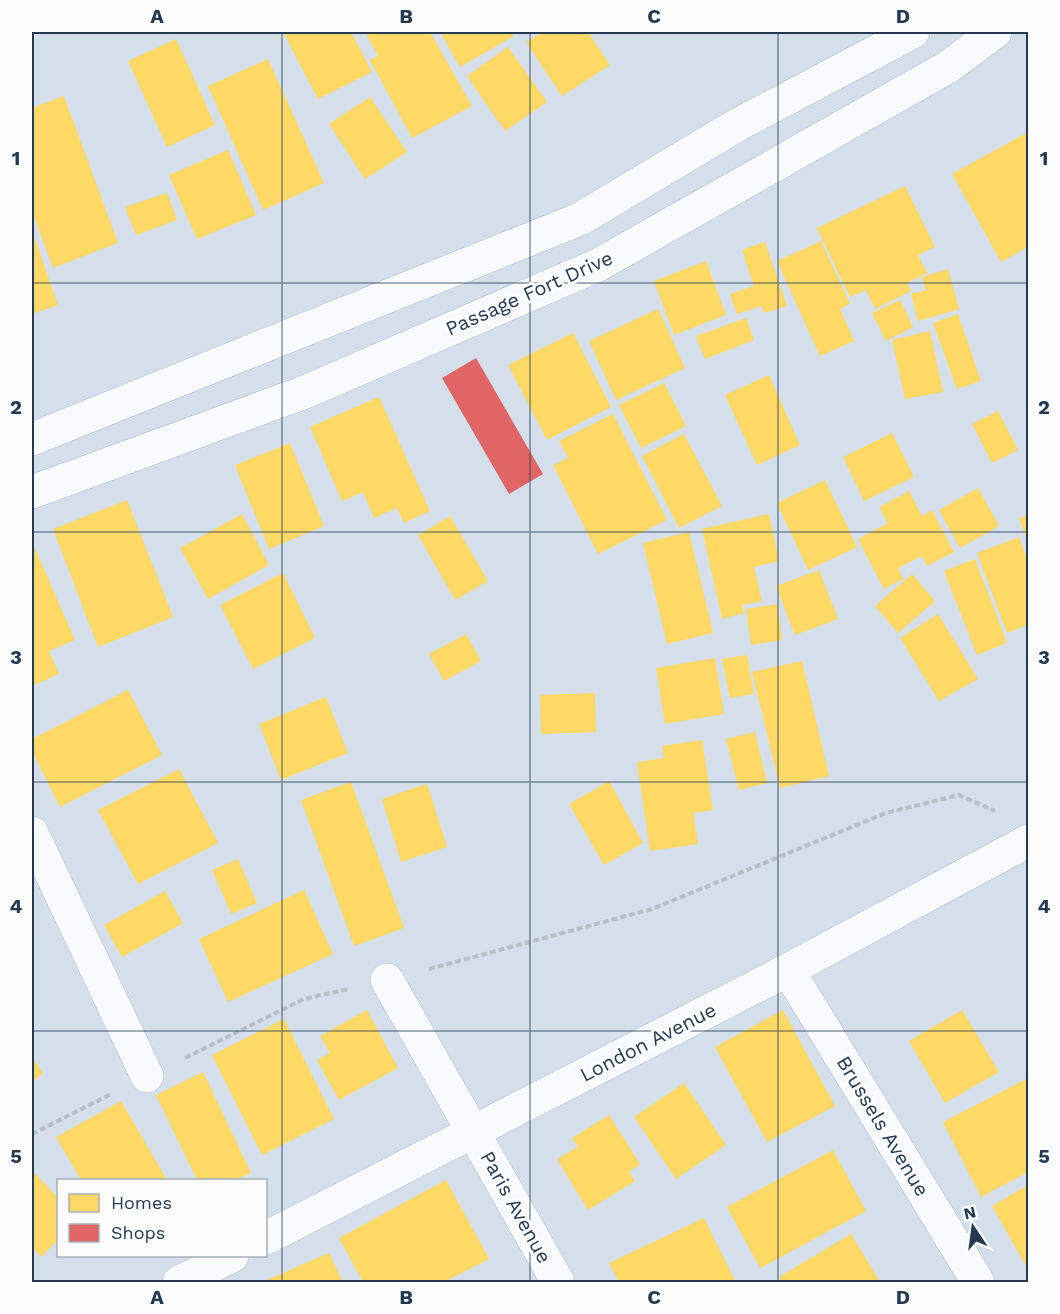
<svg xmlns="http://www.w3.org/2000/svg" width="1060" height="1314" font-family="'Work Sans',sans-serif">
	<style>
		.homes { fill: #ffd966 }
		.shops { fill: #e06666 }
		.lines { fill: none; stroke-linecap: round; stroke-linejoin: round }
		.street-casing { stroke: #adbccc; stroke-width: 34 }
		.secondary-casing { stroke: #adbccc; stroke-width: 34 }
		.path { stroke: #b7bec5; stroke-width: 4; stroke-dasharray: 6 3; stroke-linecap: butt }
		.street { stroke: #f9fafc; stroke-width: 33 }
		.secondary { stroke: #f9fafc; stroke-width: 33 }
		.grid { fill: none; stroke: #253a50; stroke-width: 1.5; stroke-opacity: 0.55 }
		.labels { text-anchor: middle; stroke-width: 6; stroke-linejoin: round; paint-order: stroke }
		.street-label { font-size: 20px; fill: #253a50; stroke: #fdfdfd }
		.neatline { fill: none; stroke: #253a50; stroke-width: 2 }
		.grid-label { font-size: 20px; text-anchor: middle; font-weight: bold; fill: #253a50 }
	</style>
	<rect width="100%" height="100%" fill="#d4dfeb"/>
	<g class="homes">
		<polygon points="283,32 351,32 372,72 318,99"/>
		<polygon points="365,32 430,32 472,106 412,138 370,60 378,56"/>
		<polygon points="440,32 512,32 514,36 460,67"/>
		<polygon points="543,32 588,32 610,65 562,96 526,42"/>
		<polygon points="176,39 215,125 167,147 128,61"/>
		<polygon points="508,47 547,102 505,131 467,76"/>
		<polygon points="268,59 324,183 263,210 208,86"/>
		<polygon points="64,96 118,243 53,268 32,211 32,108"/>
		<polygon points="370,97 407,152 365,179 329,124"/>
		<polygon points="1028,132 1028,247 1001,262 952,174"/>
		<polygon points="228,150 256,215 197,239 169,175"/>
		<polygon points="905,186 935,247 918,255 927,273 907,283 911,291 875,309 866,290 850,297 817,228"/>
		<polygon points="167,193 177,220 136,235 125,207"/>
		<polygon points="32,231 58,305 32,314"/>
		<polygon points="821,241 850,304 840,309 854,341 820,356 777,261"/>
		<polygon points="765,242 787,306 764,313 761,306 737,314 730,294 754,286 742,250"/>
		<polygon points="706,261 726,315 674,335 654,281"/>
		<polygon points="948,269 959,309 918,321 911,294 926,290 922,277"/>
		<polygon points="900,300 913,327 886,341 872,313"/>
		<polygon points="658,309 685,368 616,400 589,341"/>
		<polygon points="958,314 981,381 957,389 933,323"/>
		<polygon points="746,318 754,340 705,359 696,336"/>
		<polygon points="930,331 943,392 905,399 892,340"/>
		<polygon points="573,333 611,407 547,440 508,365"/>
		<polygon points="769,375 800,445 757,465 725,395"/>
		<polygon points="664,383 686,426 641,448 619,405"/>
		<polygon points="379,397 430,511 404,523 397,508 374,518 363,492 342,501 310,427"/>
		<polygon points="998,411 1018,450 992,463 972,424"/>
		<polygon points="613,414 667,520 598,554 553,465 568,458 559,441"/>
		<polygon points="892,433 914,477 864,501 843,457"/>
		<polygon points="684,434 722,506 679,528 642,456"/>
		<polygon points="290,443 324,526 269,549 235,465"/>
		<polygon points="825,480 857,547 808,570 777,503"/>
		<polygon points="978,488 999,526 960,548 939,510"/>
		<polygon points="909,491 922,516 932,510 954,552 927,566 922,556 898,568 903,579 884,589 858,539 888,523 879,507"/>
		<polygon points="127,500 173,617 98,647 53,529"/>
		<polygon points="242,514 269,565 208,599 180,548"/>
		<polygon points="769,514 779,561 754,567 762,601 742,605 744,613 722,619 702,529"/>
		<polygon points="1028,515 1028,543 1019,518"/>
		<polygon points="450,516 488,581 455,600 418,535"/>
		<polygon points="689,532 713,633 667,644 643,543"/>
		<polygon points="1019,537 1028,562 1028,625 1007,633 977,553"/>
		<polygon points="32,542 75,640 49,651 59,674 32,686"/>
		<polygon points="975,559 1007,643 977,655 944,571"/>
		<polygon points="819,570 838,619 795,635 776,586"/>
		<polygon points="283,573 315,638 253,669 220,605"/>
		<polygon points="912,574 935,601 898,633 875,606"/>
		<polygon points="777,604 782,640 751,645 746,609"/>
		<polygon points="938,614 978,679 939,701 900,638"/>
		<polygon points="466,634 481,661 444,681 429,654"/>
		<polygon points="747,655 754,694 730,698 722,659"/>
		<polygon points="715,658 724,714 665,724 656,668"/>
		<polygon points="802,661 829,776 780,788 752,672"/>
		<polygon points="128,690 162,755 60,807 32,751 32,739"/>
		<polygon points="595,693 596,732 541,734 540,695"/>
		<polygon points="326,697 348,753 281,780 259,724"/>
		<polygon points="755,732 767,783 739,790 726,739"/>
		<polygon points="702,740 713,810 693,813 698,844 650,851 637,762 664,758 662,746"/>
		<polygon points="179,769 218,843 138,884 98,810"/>
		<polygon points="609,781 643,843 604,865 569,804"/>
		<polygon points="351,782 404,928 354,946 301,800"/>
		<polygon points="427,784 447,847 401,862 382,799"/>
		<polygon points="238,859 257,903 231,914 212,870"/>
		<polygon points="304,890 333,954 228,1002 199,939"/>
		<polygon points="165,891 183,923 122,957 104,925"/>
		<polygon points="367,1010 398,1068 339,1100 317,1060 330,1053 320,1036"/>
		<polygon points="783,1010 835,1106 767,1142 715,1047"/>
		<polygon points="962,1010 999,1072 945,1103 909,1041"/>
		<polygon points="284,1019 334,1119 262,1155 212,1055"/>
		<polygon points="32,1058 43,1073 32,1082"/>
		<polygon points="203,1072 251,1173 235,1180 197,1180 156,1095"/>
		<polygon points="1028,1078 1028,1172 981,1197 943,1122"/>
		<polygon points="684,1083 726,1145 676,1179 634,1117"/>
		<polygon points="121,1101 167,1180 81,1180 56,1137"/>
		<polygon points="609,1115 640,1164 629,1172 635,1181 588,1210 557,1159 578,1147 572,1138"/>
		<polygon points="833,1150 866,1211 760,1268 727,1207"/>
		<polygon points="32,1170 58,1198 58,1240 41,1257 32,1247"/>
		<polygon points="446,1180 489,1259 444,1282 363,1282 339,1238"/>
		<polygon points="1028,1185 1028,1264 1026,1266 992,1206"/>
		<polygon points="704,1218 735,1281 619,1282 609,1263"/>
		<polygon points="851,1234 880,1282 782,1282 779,1277"/>
		<polygon points="329,1253 343,1282 262,1282"/>
	</g>
	<polygon class="shops" points="476,358 543,474 509,494 442,378"/>
	<g class="lines">
		<defs>
			<g id="street">
				<polyline points="32,833 147,1076"/>
				<polyline points="788,970 978,1282"/>
				<polyline points="387,980 558,1282"/>
				<polyline points="266,1238 788,970 1028,841"/>
				<polyline points="179,1282 232,1256"/>
			</g>
			<g id="secondary">
				<polyline points="32,439 580,219 739,124 913,32"/>
				<polyline points="32,492 305,392 598,265 948,67 995,32"/>
			</g>
		</defs>
		<use href="#street" class="street-casing"/>
		<use href="#secondary" class="secondary-casing"/>
		<g class="path">
			<polyline points="429,969 652,909 886,813 959,795 995,811"/>
			<polyline points="185,1058 304,999 349,989"/>
			<polyline points="32,1134 111,1094"/>
		</g>
		<use href="#street" class="street"/>
		<use href="#secondary" class="secondary"/>
	</g>
	<path class="grid" d="M282 32V1282M530 32V1282M778 32V1282M32 283H1028M32 532H1028M32 782H1028M32 1031H1028"/>
	<g class="labels">
		<g class="street-label">
			<text transform="translate(529 293) rotate(-24)" y="7">Passage Fort Drive</text>
			<text transform="translate(648 1042) rotate(-27)" y="7">London Avenue</text>
			<text transform="translate(883 1126) rotate(59)" y="7">Brussels Avenue</text>
			<text transform="translate(516 1207) rotate(61)" y="7">Paris Avenue</text>
		</g>
	</g>
	<rect width="1060" height="1314" fill="none" stroke="#fdfdfd" stroke-width="66"/>
	<rect x="57" y="1179" width="210" height="78" fill="#fdfdfd" stroke="#a7afb8" stroke-width="1.5"/>
	<rect x="69" y="1194" width="30" height="18" fill="#ffd966" stroke="#a7afb8" stroke-width="1.5"/>
	<text x="111" y="1209" font-size="18" fill="#253a50">Homes</text>
	<rect x="69" y="1224" width="30" height="18" fill="#e06666" stroke="#a7afb8" stroke-width="1.5"/>
	<text x="111" y="1239" font-size="18" fill="#253a50">Shops</text>
	<g transform="translate(973 1227) rotate(347)" stroke="#fdfdfd" stroke-width="4.5" paint-order="stroke">
	<path d="M0-4.5L10 22L0 15L-10 22Z" fill="#253a50"/>
	<text y="-9" font-size="16" font-weight="bold" text-anchor="middle" fill="#253a50">N</text>
	</g>
	<rect x="33" y="33" width="994" height="1248" class="neatline"/>
	<g class="grid-label">
		<text x="157" y="23">A</text>
		<text x="406" y="23">B</text>
		<text x="654" y="23">C</text>
		<text x="903" y="23">D</text>
		<text x="16" y="165">1</text>
		<text x="1044" y="165">1</text>
		<text x="16" y="414">2</text>
		<text x="1044" y="414">2</text>
		<text x="16" y="664">3</text>
		<text x="1044" y="664">3</text>
		<text x="16" y="913">4</text>
		<text x="1044" y="913">4</text>
		<text x="16" y="1163">5</text>
		<text x="1044" y="1163">5</text>
		<text x="157" y="1304">A</text>
		<text x="406" y="1304">B</text>
		<text x="654" y="1304">C</text>
		<text x="903" y="1304">D</text>
	</g>
</svg>
